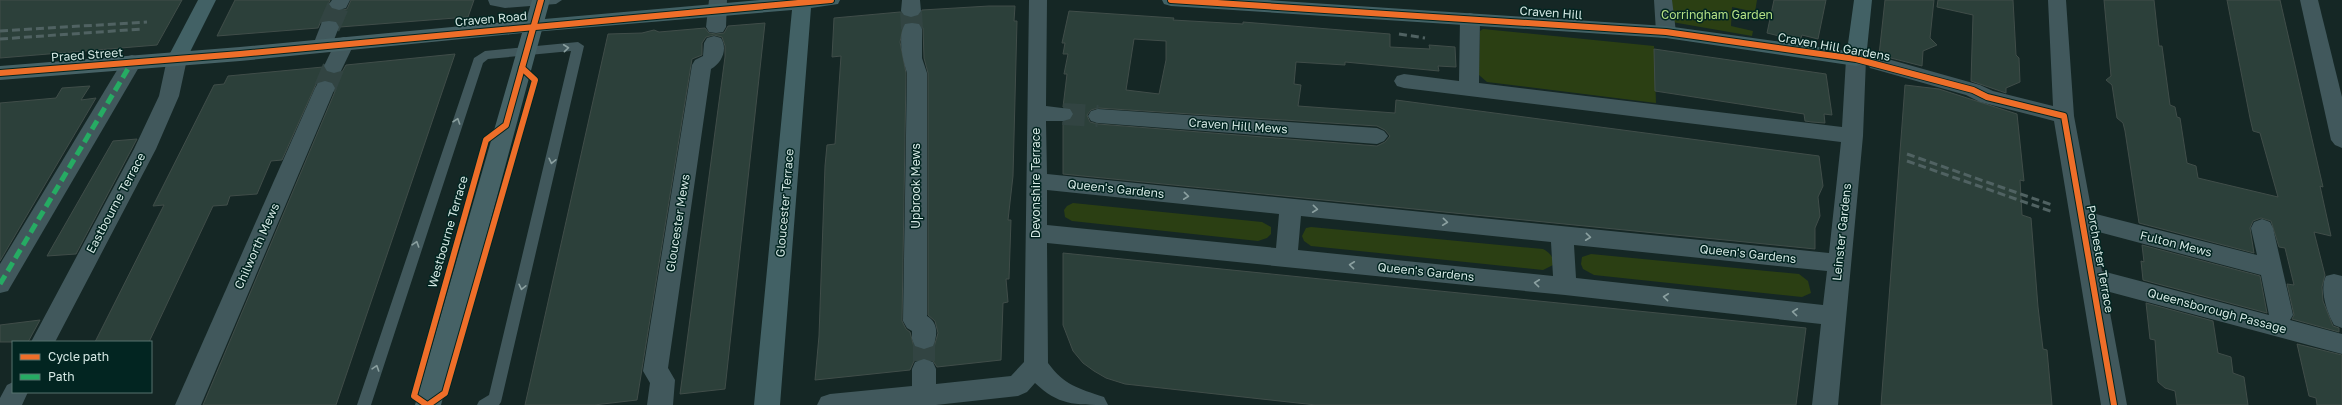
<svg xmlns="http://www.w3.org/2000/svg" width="2342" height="405" font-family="'Golos Text',sans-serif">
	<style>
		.green { fill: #2b3f13 }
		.building { fill: #2c403a; stroke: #404d49; fill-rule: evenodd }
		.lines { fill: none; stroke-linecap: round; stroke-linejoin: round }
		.street-tunnel { stroke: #324442; stroke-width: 22; stroke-dasharray: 22 11; stroke-linecap: butt }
		.lane { fill: #41585c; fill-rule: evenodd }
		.street { fill: #41585c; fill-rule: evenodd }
		.secondary { fill: #426165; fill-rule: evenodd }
		.primary { fill: #466266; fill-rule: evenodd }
		.rail { stroke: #506262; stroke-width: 3; stroke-dasharray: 8 4; stroke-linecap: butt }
		.quiet { stroke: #26ab63; stroke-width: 5; stroke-dasharray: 10 5; stroke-linecap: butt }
		.cycleway-casing { stroke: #022521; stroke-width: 8 }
		.cycleway { stroke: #ee6e29; stroke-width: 6 }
		.oneway { stroke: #8ba0a0 }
		.labels { text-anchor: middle; stroke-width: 3; stroke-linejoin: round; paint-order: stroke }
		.street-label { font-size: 12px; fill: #d5e8e4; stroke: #022521 }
		.park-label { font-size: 12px; fill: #b4e084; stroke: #022521 }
	</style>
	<rect width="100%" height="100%" fill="#152725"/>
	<g class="green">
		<polygon points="1671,0 1757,0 1755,12 1732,7 1731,26 1753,31 1752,36 1672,22"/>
		<polygon points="1483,29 1654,46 1656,103 1487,82 1479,75 1480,31"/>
		<polygon points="1073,203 1262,222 1271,227 1271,234 1267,238 1258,241 1072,221 1065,217 1064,210 1067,206"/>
		<path d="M1311 227 1543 249C1550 253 1554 257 1553 265L1543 270 1311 246 1304 241 1302 236 1306 228Z"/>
		<polygon points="1591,254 1799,274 1808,281 1811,293 1802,297 1594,275 1583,269 1581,264 1582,257"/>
	</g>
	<g class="building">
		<polygon points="0,0 182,0 157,45 0,58"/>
		<polygon points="235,0 330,0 328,5 332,9 339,11 347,9 351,0 474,0 468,17 340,27 336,21 329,20 321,21 318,28 217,36"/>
		<polygon points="1774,0 1826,0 1818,39 1802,35 1800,41 1767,33"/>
		<polygon points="1885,0 1934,0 1930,38 1937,45 1923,51 1922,66 1879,55"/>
		<polygon points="1938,0 2013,0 2016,55 2019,58 2020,82 2006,88 2006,93 1971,81 1973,15 1937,7"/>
		<polygon points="2104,0 2154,0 2159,46 2162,46 2170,105 2175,107 2177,117 2180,118 2187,163 2196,166 2198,178 2278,197 2260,133 2253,131 2250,118 2227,0 2280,0 2323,187 2320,186 2331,236 2314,232 2325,275 2322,287 2323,301 2333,326 2339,328 2339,332 2292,319 2294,315 2287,284 2294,285 2285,248 2279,247 2271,221 2261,218 2253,221 2250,228 2254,253 2139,223 2125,131 2123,123 2117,118 2112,85 2106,80 2111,76"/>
		<path d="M989 6H1015L1014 21H1017L1013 176 1008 220H1011L1009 279H1006L1008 302 1003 303 1001 360 937 367 933 361 924 358 914 361 910 370 815 380 819 336 825 166 827 145 835 144 841 56 832 57 834 18 900 12 904 16 911 18 919 16 922 10ZM912 22 919 23 923 28 924 58 928 73V315L935 321 938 333 934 347 924 350 914 347 910 332 906 329 902 321 906 73 900 42 904 23Z"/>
		<path d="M1069 11 1174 18 1173 20 1243 24V22L1390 34V47L1430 49 1429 45 1455 47 1456 67 1438 66 1439 71 1345 62V65L1296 62 1294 84 1301 85 1298 106 1395 113 1396 100 1819 156 1823 186 1818 197 1820 216 1815 228V249L1063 174V122L1070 120 1074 115 1071 108 1063 107 1067 74H1064L1068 54H1063L1065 43H1062ZM1134 39 1166 41V60L1159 94 1126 90ZM1098 108 1377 126 1385 130 1390 136 1385 142 1377 146 1098 124 1090 122 1087 115 1091 110Z"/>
		<polygon points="765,23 725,389 680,394 725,57 725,46 722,37 714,35 706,37 702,43 702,55 692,59 691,65 637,400 594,405 525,405 608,34 642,33 654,30 659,32 705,28 709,33 716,34 724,33 728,26"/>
		<polygon points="1654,49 1826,74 1832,115 1824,114 1825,123 1812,122 1805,121 1804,114 1655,91"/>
		<polygon points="455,54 336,405 203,405 336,89 333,82 325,80 317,82 282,160 271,161 257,194 230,196 227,205 213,206 149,342 95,342 164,205 153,206 214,85 224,84 228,76 323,67 327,72 334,74 342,72 346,65"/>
		<polygon points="1905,85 1939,89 2017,114 2024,181 2020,180 2022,215 2031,218 2038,307 2043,349 2047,350 2052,405 1881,405"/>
		<polygon points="90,86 81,100 96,98 0,261 0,103 56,98 62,88"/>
		<polygon points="137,139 76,254 47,256 113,141"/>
		<polygon points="2142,245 2260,276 2267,313 2143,280 2141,261 2144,262"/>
		<polygon points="1063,253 1806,328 1796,405 1316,405 1125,384 1106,378 1094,371 1083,363 1073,351 1063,325"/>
		<polygon points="2146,303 2213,321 2218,353 2231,357 2233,373 2244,377 2248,405 2177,405 2175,391 2165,388 2158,382 2155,340 2150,339"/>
		<polygon points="40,320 28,342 0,342 0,325"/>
		<polygon points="2297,344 2342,355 2342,405 2317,405 2316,398 2309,396"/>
	</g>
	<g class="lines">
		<g class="street-tunnel">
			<polyline points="911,11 912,29"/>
			<polyline points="329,27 339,4"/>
			<polyline points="325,88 334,66"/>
			<polyline points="1063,114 1098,116"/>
			<polyline points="924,339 924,369"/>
		</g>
		<g class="lane">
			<polygon points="488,0 562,0 556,4 505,8 490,5"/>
			<polygon points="578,42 584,46 501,402 499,405 477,405 479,401 489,395 571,51 488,59 483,63 371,405 357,405 474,58 485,51"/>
		</g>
		<g class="street">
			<polygon points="332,0 350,0 346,8 339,10 332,8 329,4"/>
			<polygon points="709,0 727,0 726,27 723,32 716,33 709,32 706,27"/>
			<polygon points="902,0 920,0 921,11 918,15 911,17 904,15 901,11"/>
			<path d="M1029 0H1047L1046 106 1070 109 1073 114 1070 119 1063 121H1046L1047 174 1829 253 1841 142 1404 88 1397 86 1394 81 1397 76 1404 74 1459 81 1460 19 1463 15 1470 13 1477 15 1480 19 1479 83 1842 127 1846 59 1849 54 1856 52 1863 54 1866 59 1863 136 1838 405H1812L1821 324 1565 295 1047 243 1048 363C1065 386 1078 388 1104 397L1108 405C1074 405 1058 405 1035 383L1027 392 1018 396 936 405H817L821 397 830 394 912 386V369L915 362 924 359 933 362 936 369V384L1011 376 1024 362ZM1047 190 1279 214 1276 248 1047 225ZM1301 216 1551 242 1553 276 1298 250ZM1574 245 1827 271 1823 305 1576 278Z"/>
			<polygon points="1654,0 1672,0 1676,32 1673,37 1666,38 1659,37 1656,32"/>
			<path d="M2048 0H2066L2074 116 2092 213 2257 255 2251 228 2254 222 2262 219 2270 222 2273 228 2293 315 2290 320 2342 334V354L2106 291 2127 405H2101L2054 121 1980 102 1966 95 1870 68 1867 63 1870 58 1877 56 1980 85 1993 91 2053 106ZM2095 231 2261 275 2269 315 2102 271Z"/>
			<polygon points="2300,0 2318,0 2342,97 2342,148 2335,145 2331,140"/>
			<polygon points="329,21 336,22 339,27 330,50 323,52 316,50 313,45 322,22"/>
			<path d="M912 23 919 24 922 29V58L927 73V316C938 322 938 335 933 346L924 349 915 346 912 339V331L907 328 903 321 907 73C903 60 897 37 905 24Z"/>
			<path d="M714 36 721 38C728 49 722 63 711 69L668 368 675 380 673 405H647L650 383 643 371 692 65 695 60 703 56 704 43 707 38Z"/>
			<polygon points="344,37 351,39 354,44 341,71 334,73 327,71 324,66 337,39"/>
			<polygon points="177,52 184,54 187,59 179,96 156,149 55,342 31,342 134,149 159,96 167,59 170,54"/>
			<polygon points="132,55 139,57 142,62 8,291 0,293 0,264 125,57"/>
			<polygon points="325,81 332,83 335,88 201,405 175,405 315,88 318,83"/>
			<polygon points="1098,109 1377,128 1384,131 1388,136 1384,141 1377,144 1098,123 1091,121 1088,116 1091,111"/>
			<path d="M2334 274 2342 276V328L2334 325C2327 313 2319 289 2326 276Z"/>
			<polygon points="13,382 13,392 28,392 22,405 0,405 0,398 7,385"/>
		</g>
		<g class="secondary">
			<polygon points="198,0 216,0 184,64 177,66 170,64 167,59"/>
			<polygon points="760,0 840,0 838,4 811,8 780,405 754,405 792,10 533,32 526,31 523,26 526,21 533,20"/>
			<polygon points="1162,0 1267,0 1666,26 1847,51 1854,0 1872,0 1866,59 1863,64 1856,66 1666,38 1171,6 1164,4"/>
		</g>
		<polygon class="primary" points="532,0 550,0 441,405 415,405 522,33 240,61 0,80 0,66 240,47 526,20"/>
		<g class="rail">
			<polyline points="0,31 147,22"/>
			<polyline points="1399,34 1425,38"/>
			<polyline points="0,39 142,29"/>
			<polyline points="1907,154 2052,205"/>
			<polyline points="1907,161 2053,212"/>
		</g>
		<polyline class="quiet" points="0,284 132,62"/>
		<defs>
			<g id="cycleway">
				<polyline points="1171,0 1666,32 1856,59 1973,90 1987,97 2064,116 2114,405"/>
				<polyline points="0,73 240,54 831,0"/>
				<polyline points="427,405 414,396 486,140 506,125 541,0"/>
				<polyline points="428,405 445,393 535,80 522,68"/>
			</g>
		</defs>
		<use href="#cycleway" class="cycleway-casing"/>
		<use href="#cycleway" class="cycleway"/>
	</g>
	<defs><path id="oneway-chevron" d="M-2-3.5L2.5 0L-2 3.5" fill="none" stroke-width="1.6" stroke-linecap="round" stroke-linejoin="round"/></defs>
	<g class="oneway">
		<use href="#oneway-chevron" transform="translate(566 48) rotate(-6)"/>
		<use href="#oneway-chevron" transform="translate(457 121) rotate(-71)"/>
		<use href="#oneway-chevron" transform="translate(552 161) rotate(103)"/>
		<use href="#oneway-chevron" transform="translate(1186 196) rotate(6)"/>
		<use href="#oneway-chevron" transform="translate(1315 209) rotate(6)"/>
		<use href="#oneway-chevron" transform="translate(1445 222) rotate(6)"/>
		<use href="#oneway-chevron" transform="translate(1588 237) rotate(6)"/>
		<use href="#oneway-chevron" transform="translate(416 244) rotate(-72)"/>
		<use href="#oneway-chevron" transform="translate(1352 265) rotate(-174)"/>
		<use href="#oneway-chevron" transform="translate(1537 283) rotate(-174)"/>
		<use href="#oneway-chevron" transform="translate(522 287) rotate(103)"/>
		<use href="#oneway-chevron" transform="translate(1666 297) rotate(-174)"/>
		<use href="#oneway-chevron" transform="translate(1795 312) rotate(-174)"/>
		<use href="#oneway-chevron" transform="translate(376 368) rotate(-72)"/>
	</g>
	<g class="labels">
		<g class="street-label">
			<text transform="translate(1551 13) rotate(4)" y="4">Craven Hill</text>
			<text transform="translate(491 19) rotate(-5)" y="4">Craven Road</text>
			<text transform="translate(1834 47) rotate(10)" y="4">Craven Hill Gardens</text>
			<text transform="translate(87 55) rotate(-4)" y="4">Praed Street</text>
			<text transform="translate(1238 126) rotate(4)" y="4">Craven Hill Mews</text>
			<text transform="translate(1036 183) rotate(-90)" y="4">Devonshire Terrace</text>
			<text transform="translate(916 186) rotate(-90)" y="4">Upbrook Mews</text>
			<text transform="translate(1116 189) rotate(6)" y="4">Queen's Gardens</text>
			<text transform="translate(116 203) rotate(-62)" y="4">Eastbourne Terrace</text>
			<text transform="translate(785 203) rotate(-85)" y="4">Gloucester Terrace</text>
			<text transform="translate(678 223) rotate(-81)" y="4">Gloucester Mews</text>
			<text transform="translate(448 232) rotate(-74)" y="4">Westbourne Terrace</text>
			<text transform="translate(1842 232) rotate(-84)" y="4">Leinster Gardens</text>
			<text transform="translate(2176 244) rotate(14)" y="4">Fulton Mews</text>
			<text transform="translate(257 246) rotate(-66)" y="4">Chilworth Mews</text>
			<text transform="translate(1748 254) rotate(6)" y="4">Queen's Gardens</text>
			<text transform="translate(2100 259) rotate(80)" y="4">Porchester Terrace</text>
			<text transform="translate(1426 272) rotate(6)" y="4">Queen's Gardens</text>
			<text transform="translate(2217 311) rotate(15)" y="4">Queensborough Passage</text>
		</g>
		<g class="park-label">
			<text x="1717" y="19">Corringham Garden</text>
		</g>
	</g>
	<rect x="12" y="341" width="140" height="52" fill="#022521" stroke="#56736f"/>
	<rect x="20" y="354" width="20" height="6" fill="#ee6e29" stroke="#56736f"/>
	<text x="48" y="361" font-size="12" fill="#d5e8e4">Cycle path</text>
	<rect x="20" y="374" width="20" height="6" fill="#26ab63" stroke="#56736f"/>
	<text x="48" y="381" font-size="12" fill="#d5e8e4">Path</text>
</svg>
